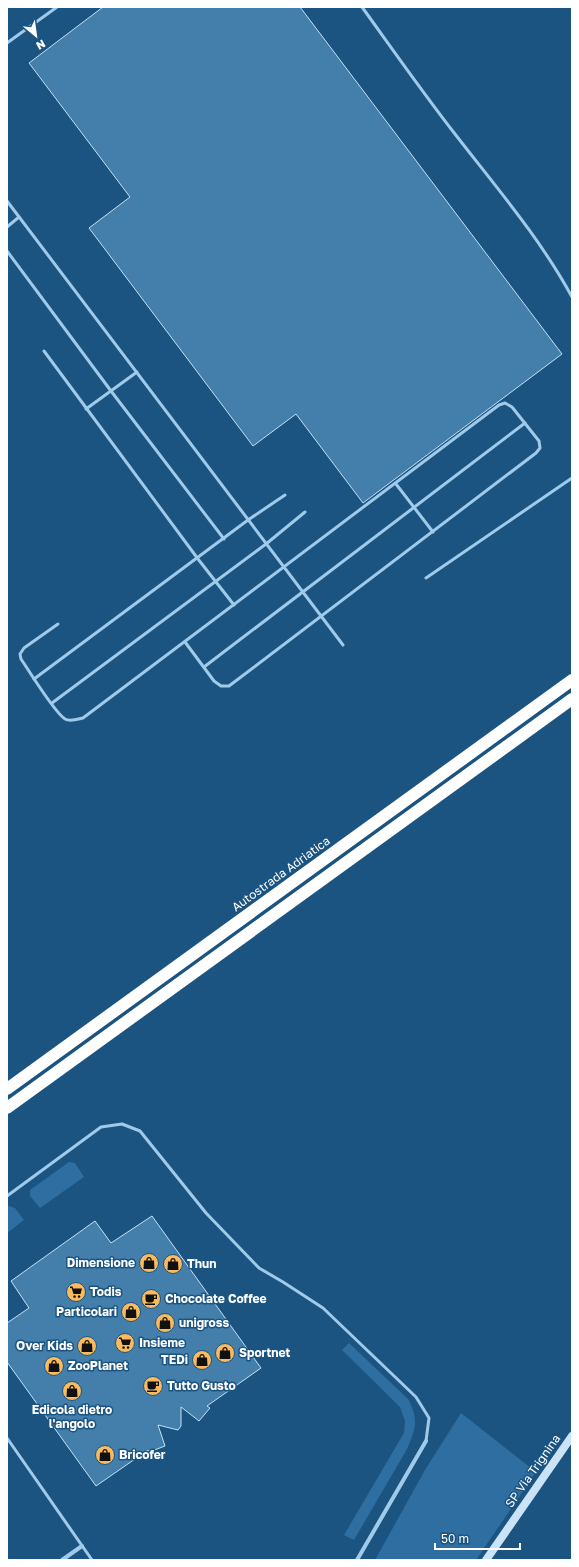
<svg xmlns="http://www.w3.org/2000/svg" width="579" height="1567" font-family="'Golos Text',sans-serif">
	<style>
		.green { fill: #2f6ea0 }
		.building { fill: #447eab; stroke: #c4e1f7 }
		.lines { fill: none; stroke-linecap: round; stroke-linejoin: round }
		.service { stroke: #a0caea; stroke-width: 3 }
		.minor { stroke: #a0caea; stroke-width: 4 }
		.secondary { stroke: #cbe3f7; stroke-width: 8 }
		.motorway { stroke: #fff; stroke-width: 12 }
		.labels { text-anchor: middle; stroke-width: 3; stroke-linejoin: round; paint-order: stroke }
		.street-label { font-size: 12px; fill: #fff; stroke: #1b5481 }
		.poi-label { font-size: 12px; font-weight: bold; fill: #fff; stroke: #1b5481; text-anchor: start }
	</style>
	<rect width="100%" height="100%" fill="#1b5481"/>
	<g class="green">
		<polygon points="69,1162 75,1163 84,1177 40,1208 30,1196 30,1190"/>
		<polygon points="9,1206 15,1208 24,1220 7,1233 7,1207"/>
		<path d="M349 1343 408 1399C419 1419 416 1429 407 1449L354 1540 344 1535 404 1433 405 1421 400 1407 342 1350Z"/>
		<polygon points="461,1413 536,1472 476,1560 375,1560 425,1470"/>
	</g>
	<g class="building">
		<polygon points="103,7 300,7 562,354 363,503 296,414 253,446 89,228 130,197 29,63"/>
		<polygon points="152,1216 261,1368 207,1406 210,1408 199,1421 181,1407 181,1426 178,1430 158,1425 165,1446 149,1452 148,1450 96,1486 7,1362 7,1323 29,1308 11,1281 95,1221 111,1243"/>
	</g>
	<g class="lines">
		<g class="service">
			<path d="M362 7C393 50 423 93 455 134 496 187 540 238 572 297"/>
			<polyline points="7,43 57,7"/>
			<polyline points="7,201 343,645"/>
			<polyline points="7,227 19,217"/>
			<polyline points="7,251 111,391 224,539"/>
			<polyline points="44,351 198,559 234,605"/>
			<polyline points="86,409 137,372"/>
			<polyline points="396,484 433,532"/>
			<polyline points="426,578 572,478"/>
			<path d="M58 624 24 648 20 654 21 659C30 672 54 712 65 719 70 722 78 719 83 718L499 405 505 403 512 407 539 441 540 448 536 453 229 686H221L214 681 185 642"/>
			<polyline points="204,667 525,423"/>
			<polyline points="34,679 248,520 285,495"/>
			<polyline points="52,703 266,544 305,512"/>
			<polyline points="7,1196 101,1127 122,1124 140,1131 206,1213 259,1268 283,1282 323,1308 416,1397 429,1418 426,1441"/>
			<polyline points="7,1438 92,1560"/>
		</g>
		<g class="minor">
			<polyline points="62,1560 82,1546"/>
			<polyline points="357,1560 426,1441"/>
		</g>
		<polyline class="secondary" points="486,1560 572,1436"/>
		<g class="motorway">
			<polyline points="7,1089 572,680"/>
			<polyline points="7,1108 572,699"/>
		</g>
	</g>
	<defs>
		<symbol id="shop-disc" viewBox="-11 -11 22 22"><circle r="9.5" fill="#fbbb5d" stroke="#1b5481"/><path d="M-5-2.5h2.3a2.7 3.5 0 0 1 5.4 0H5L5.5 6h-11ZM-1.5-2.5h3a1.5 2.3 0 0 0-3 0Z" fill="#111"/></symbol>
		<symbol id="supermarket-disc" viewBox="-11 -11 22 22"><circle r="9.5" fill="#fbbb5d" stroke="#1b5481"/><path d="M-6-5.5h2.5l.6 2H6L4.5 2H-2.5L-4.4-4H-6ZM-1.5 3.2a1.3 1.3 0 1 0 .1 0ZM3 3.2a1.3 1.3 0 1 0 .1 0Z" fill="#111"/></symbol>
		<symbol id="cafe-disc" viewBox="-11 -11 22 22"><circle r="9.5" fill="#fbbb5d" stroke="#1b5481"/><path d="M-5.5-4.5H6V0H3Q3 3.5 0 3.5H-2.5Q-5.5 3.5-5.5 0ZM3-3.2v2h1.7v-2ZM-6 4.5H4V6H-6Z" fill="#111"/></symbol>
	</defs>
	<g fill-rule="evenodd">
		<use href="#shop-disc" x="138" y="1252" width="22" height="22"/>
		<use href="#shop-disc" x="162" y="1253" width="22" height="22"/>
		<use href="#supermarket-disc" x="65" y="1281" width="22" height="22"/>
		<use href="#cafe-disc" x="140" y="1288" width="22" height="22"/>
		<use href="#shop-disc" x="120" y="1301" width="22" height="22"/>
		<use href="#shop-disc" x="154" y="1312" width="22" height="22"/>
		<use href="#supermarket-disc" x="114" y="1332" width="22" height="22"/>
		<use href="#shop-disc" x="76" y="1335" width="22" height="22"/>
		<use href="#shop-disc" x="214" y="1342" width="22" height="22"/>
		<use href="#shop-disc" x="191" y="1349" width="22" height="22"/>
		<use href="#shop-disc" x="43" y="1355" width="22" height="22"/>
		<use href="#cafe-disc" x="142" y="1375" width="22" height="22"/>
		<use href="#shop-disc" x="61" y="1380" width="22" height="22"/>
		<use href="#shop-disc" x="94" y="1444" width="22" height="22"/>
	</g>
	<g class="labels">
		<g class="street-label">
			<text transform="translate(281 874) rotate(-36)" y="4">Autostrada Adriatica</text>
			<text transform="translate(533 1471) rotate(-55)" y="4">SP Via Trignina</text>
		</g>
		<g class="poi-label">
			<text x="135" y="1267" text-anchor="end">Dimensione</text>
			<text x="187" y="1268">Thun</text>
			<text x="90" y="1296">Todis</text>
			<text x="165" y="1303">Chocolate Coffee</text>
			<text x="117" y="1316" text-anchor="end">Particolari</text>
			<text x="179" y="1327">unigross</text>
			<text x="139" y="1347">Insieme</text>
			<text x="73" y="1350" text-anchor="end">Over Kids</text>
			<text x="239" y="1357">Sportnet</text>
			<text x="188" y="1364" text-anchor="end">TEDi</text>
			<text x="68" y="1370">ZooPlanet</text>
			<text x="167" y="1390">Tutto Gusto</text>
			<text x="72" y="1414" text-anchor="middle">Edicola dietro<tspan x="72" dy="14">l'angolo</tspan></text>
			<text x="119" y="1459">Bricofer</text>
		</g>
	</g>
	<rect width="579" height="1567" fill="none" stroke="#ffffff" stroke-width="16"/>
	<g transform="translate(36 36) rotate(151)" stroke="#1b5481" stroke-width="3" paint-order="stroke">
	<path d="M0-3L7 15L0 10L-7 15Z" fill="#ffffff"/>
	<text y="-6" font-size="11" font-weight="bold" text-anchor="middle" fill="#ffffff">N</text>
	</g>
	<path d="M435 1543v6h85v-6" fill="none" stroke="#ffffff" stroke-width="2"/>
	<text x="441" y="1543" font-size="12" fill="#ffffff" stroke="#1b5481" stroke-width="3" paint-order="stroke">50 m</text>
</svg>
